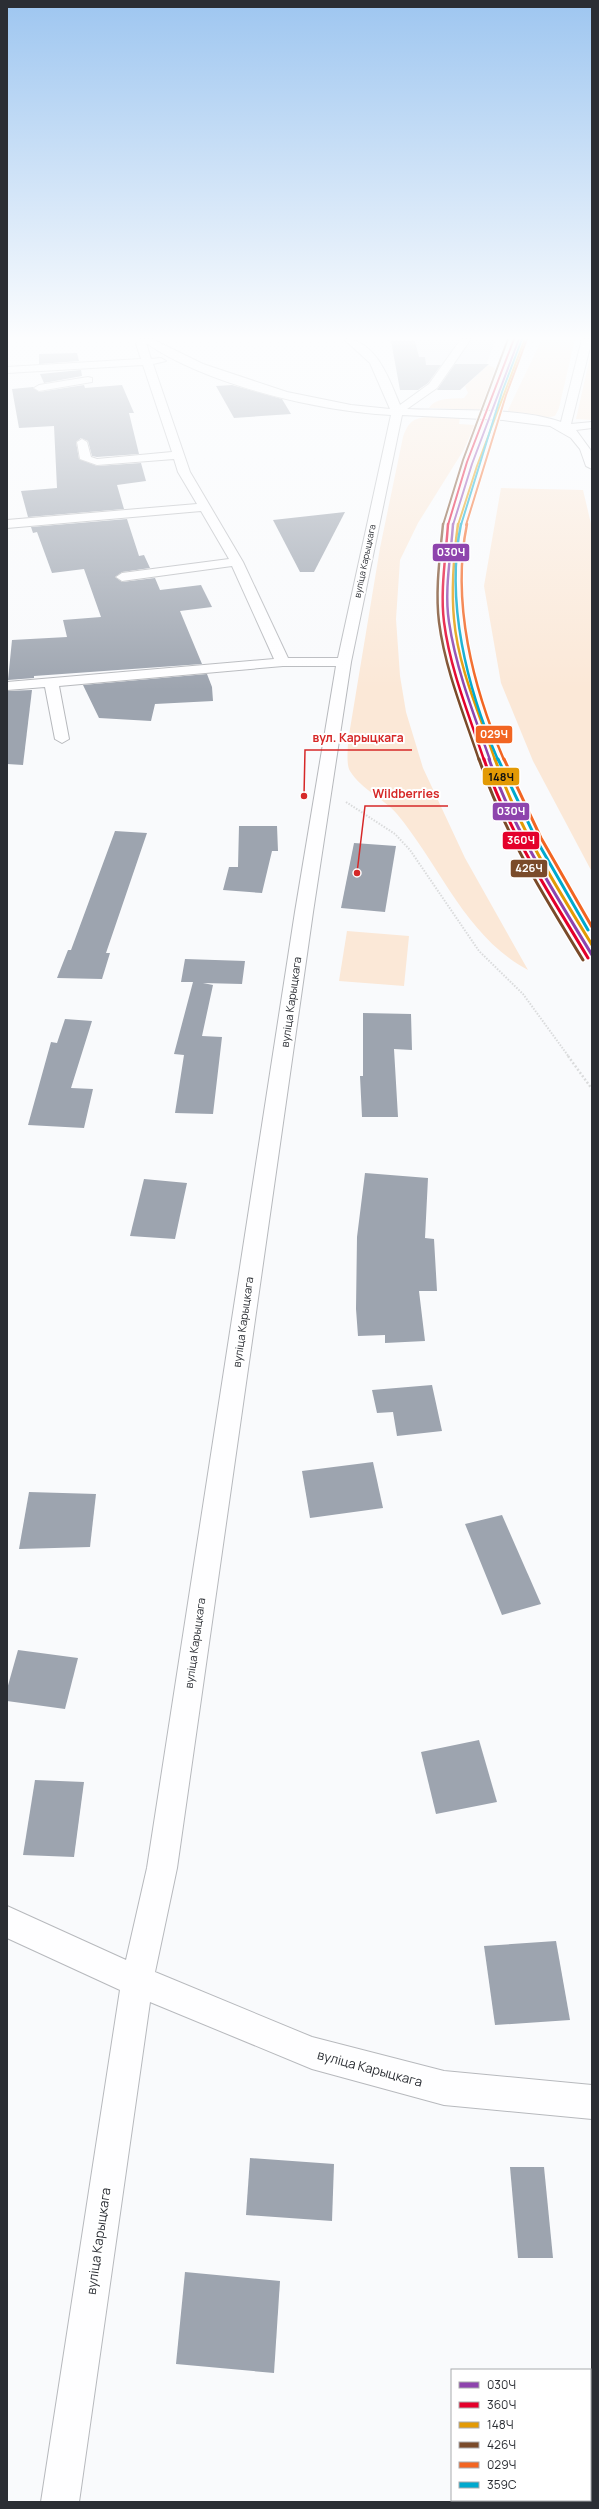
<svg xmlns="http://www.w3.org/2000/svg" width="599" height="2509" font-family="Manrope,sans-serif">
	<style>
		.built { fill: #e7eaf0 }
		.green { fill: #fbe8d7 }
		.building { fill: #9da4af }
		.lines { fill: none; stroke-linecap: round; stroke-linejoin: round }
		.minor-casing { stroke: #b7b9bd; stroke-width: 2 }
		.path-far1 { stroke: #dadbdc; stroke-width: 2; stroke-dasharray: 1.5 1.5; stroke-linecap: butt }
		.path { stroke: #dadbdc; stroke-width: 2.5; stroke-dasharray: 2 2; stroke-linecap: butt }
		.minor { fill: #fefeff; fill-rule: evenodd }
		.rail-1-far2-casing { stroke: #fff; stroke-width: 3.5 }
		.rail-1-far1-casing { stroke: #fff; stroke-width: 4.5 }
		.rail-1-casing { stroke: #fff; stroke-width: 5.5 }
		.rail-2-far2-casing { stroke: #fff; stroke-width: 3.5 }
		.rail-2-far1-casing { stroke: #fff; stroke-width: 4.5 }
		.rail-2-casing { stroke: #fff; stroke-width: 5.5 }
		.rail-3-far2-casing { stroke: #fff; stroke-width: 3.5 }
		.rail-3-far1-casing { stroke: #fff; stroke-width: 4.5 }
		.rail-3-casing { stroke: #fff; stroke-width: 5.5 }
		.rail-4-far2-casing { stroke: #fff; stroke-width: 3.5 }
		.rail-4-far1-casing { stroke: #fff; stroke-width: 4.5 }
		.rail-4-casing { stroke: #fff; stroke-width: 5.5 }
		.rail-5-far2-casing { stroke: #fff; stroke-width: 3.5 }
		.rail-5-far1-casing { stroke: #fff; stroke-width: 4.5 }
		.rail-5-casing { stroke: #fff; stroke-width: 5.5 }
		.rail-6-far2-casing { stroke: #fff; stroke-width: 3.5 }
		.rail-6-far1-casing { stroke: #fff; stroke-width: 4.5 }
		.rail-6-casing { stroke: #fff; stroke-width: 5.5 }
		.rail-1-far2 { stroke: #8e44ad; stroke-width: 2 }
		.rail-1-far1 { stroke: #8e44ad; stroke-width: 2.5 }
		.rail-1 { stroke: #8e44ad; stroke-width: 3 }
		.rail-2-far2 { stroke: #e4002b; stroke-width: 2 }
		.rail-2-far1 { stroke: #e4002b; stroke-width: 2.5 }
		.rail-2 { stroke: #e4002b; stroke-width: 3 }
		.rail-3-far2 { stroke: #e39a05; stroke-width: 2 }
		.rail-3-far1 { stroke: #e39a05; stroke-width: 2.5 }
		.rail-3 { stroke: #e39a05; stroke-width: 3 }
		.rail-4-far2 { stroke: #7a4b2a; stroke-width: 2 }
		.rail-4-far1 { stroke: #7a4b2a; stroke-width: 2.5 }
		.rail-4 { stroke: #7a4b2a; stroke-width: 3 }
		.rail-5-far2 { stroke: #f26522; stroke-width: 2 }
		.rail-5-far1 { stroke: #f26522; stroke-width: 2.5 }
		.rail-5 { stroke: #f26522; stroke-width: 3 }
		.rail-6-far2 { stroke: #00a9ce; stroke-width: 2 }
		.rail-6-far1 { stroke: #00a9ce; stroke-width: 2.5 }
		.rail-6 { stroke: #00a9ce; stroke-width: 3 }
		.labels { text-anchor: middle; stroke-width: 4; stroke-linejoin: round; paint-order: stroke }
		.far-street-label { font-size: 9px; fill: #2b2e34; stroke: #fff }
		.street-label { font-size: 11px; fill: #2b2e34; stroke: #fff }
		.near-street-label { font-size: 13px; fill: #2b2e34; stroke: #fff }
		.leader { fill: none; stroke: #d62828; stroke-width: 1.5 }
		.callout-dot { fill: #d62828; stroke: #fff; stroke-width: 1.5 }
		.callout-label { font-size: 12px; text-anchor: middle; font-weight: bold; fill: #d62828; stroke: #fff; stroke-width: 4; stroke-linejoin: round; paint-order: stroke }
		.line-badge { stroke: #fff; stroke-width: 1.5 }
		.badge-label { font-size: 11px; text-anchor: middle; font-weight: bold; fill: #fff }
		.pale-badge-label { font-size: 11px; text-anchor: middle; font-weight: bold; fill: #111 }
	</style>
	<rect width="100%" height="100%" fill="#f9fafc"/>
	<polygon class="built" points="375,339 496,339 484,370 464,386 406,386 391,341"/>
	<g class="green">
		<polygon points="542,339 575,339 559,408 555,416 545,418 507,412"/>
		<polygon points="592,348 592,420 576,419"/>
		<path d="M485 364 495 368 481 410 429 408C436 397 452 399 464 398L468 393 465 386 483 370Z"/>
		<path d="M437 416 460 417 459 424 475 425 463 451 418 523 400 560 396 619 400 676 406 712 423 768 465 858 528 970C465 936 441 867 397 814 383 798 362 790 350 771 346 765 348 749 348 741L380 548 403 437C410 417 417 418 437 416Z"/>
		<polygon points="501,488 583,490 592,528 592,872 533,761 501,683 484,586"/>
		<polygon points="347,931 409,936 404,986 339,981"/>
	</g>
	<g class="building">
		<polygon points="391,341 415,341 419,357 425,357 426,365 441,365 428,383 418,390 400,390"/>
		<polygon points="77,353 79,361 39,364 39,354"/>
		<polygon points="455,364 489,364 460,390 437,390"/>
		<polygon points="81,370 82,376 44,383 40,374"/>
		<polygon points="84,385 85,388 122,385 134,413 129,413 139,454 97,457 92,456 88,441 81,438 76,442 79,459 97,466 141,463 146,481 117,485 124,509 28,517 21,491 57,488 54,426 19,428 12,389 33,387 39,392"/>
		<polygon points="232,385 282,399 291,414 234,418 216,386"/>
		<polygon points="345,512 314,572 300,572 273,520"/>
		<polygon points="127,519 139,556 144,555 150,568 122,572 115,577 122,582 155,578 160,590 201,585 212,607 180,611 202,664 34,676 34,678 8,680 12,640 67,637 63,620 101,617 84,569 52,573 37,532 33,533 31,527"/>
		<polygon points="207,674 212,687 213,701 155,704 151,721 99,718 83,685"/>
		<polygon points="32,690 23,765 7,764 7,691"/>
		<polygon points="239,826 277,826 278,851 272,851 262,893 223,890 229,867 238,867"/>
		<polygon points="115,831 147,833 106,953 110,953 102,979 57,978 68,950 71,950"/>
		<polygon points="354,843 396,846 385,912 341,908"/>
		<polygon points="185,959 245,961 242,984 203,983 213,985 202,1036 222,1037 213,1114 175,1113 184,1055 174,1054 193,982 181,982"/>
		<polygon points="363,1013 411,1014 412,1050 394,1049 398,1117 362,1117 360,1076 363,1076"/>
		<polygon points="65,1019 92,1021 71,1088 93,1089 84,1128 28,1125 51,1042 57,1043"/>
		<polygon points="365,1173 428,1178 425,1238 434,1239 437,1291 419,1291 425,1341 385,1343 385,1335 358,1336 356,1309 357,1237"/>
		<polygon points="144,1179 187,1183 175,1239 130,1236"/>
		<polygon points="432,1385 442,1431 397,1436 393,1412 377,1413 372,1390"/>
		<polygon points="373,1462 383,1508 310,1518 302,1471"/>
		<polygon points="29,1492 96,1494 90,1547 19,1549"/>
		<polygon points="502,1515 541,1604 502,1615 465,1524"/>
		<polygon points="18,1650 78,1658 65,1709 7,1701 7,1689"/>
		<polygon points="479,1740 497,1802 436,1814 421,1752"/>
		<polygon points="35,1780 84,1782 74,1857 23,1855"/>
		<polygon points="556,1941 570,2020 495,2025 484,1946"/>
		<polygon points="250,2158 334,2164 332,2221 246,2215"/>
		<polygon points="510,2167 544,2167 553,2258 518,2258"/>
		<polygon points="185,2272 280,2281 274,2373 176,2364"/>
	</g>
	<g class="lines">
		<defs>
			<g id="minor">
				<path d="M139 339H152L203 364 287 392 351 405 390 409 370 363 344 339C376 339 390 381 400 405L429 384 461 339H471L437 388 407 409C453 411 519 407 561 422L582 339H592L571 424 592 422V428L576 430 592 452V469L586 466 580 449 571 438 550 426 503 420 402 415 351 662 313 912 177 1868 155 1972 312 2037 444 2071 592 2085V2119L444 2105 312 2069 150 2002 79 2502H41L120 1990 7 1938V1906L126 1960 147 1868 295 912 336 666H283L59 686 69 739 62 743 55 739 45 687 7 690V682L274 659 232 566 122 581 116 577 122 573 229 559 201 511 7 528V520L197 504 178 472 174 459 97 465 80 459 77 442 82 439 87 442 91 457 97 459 172 452 143 365 7 373V367L141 359 136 344ZM146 343C207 385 318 411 391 415L338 658H288L243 562 190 472 153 364 166 361 161 358 151 359Z"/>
				<polygon points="88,377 92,378 92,382 39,391 34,388 39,385"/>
			</g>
		</defs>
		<use href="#minor" class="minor-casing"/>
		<polyline class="path-far1" points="346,802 395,834 410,850 479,951 523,994 569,1057"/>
		<polyline class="path" points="568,1056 592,1089"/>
		<use href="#minor" class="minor"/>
		<defs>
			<polyline id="rail-1-far2" points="453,525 472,464 519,339"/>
			<path id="rail-1-far1" d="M453 524C451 556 444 590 449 622 456 669 474 715 490 760"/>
			<path id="rail-1" d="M489 759C513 829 554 892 592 955"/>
			<polyline id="rail-2-far2" points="448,525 467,462 514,339"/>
			<path id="rail-2-far1" d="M448 524C446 556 440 590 444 622 450 669 469 715 484 760"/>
			<path id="rail-2" d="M484 759C507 830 550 894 588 958"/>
			<polyline id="rail-3-far2" points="458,525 477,466 524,341"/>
			<path id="rail-3-far1" d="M458 524C454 554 451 588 454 619 458 667 480 715 495 760"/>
			<path id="rail-3" d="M495 759C517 825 556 886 592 945"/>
			<polyline id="rail-4-far2" points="443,525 463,460 508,339"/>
			<path id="rail-4-far1" d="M443 524C440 556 435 590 439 622 445 669 464 715 479 760"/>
			<path id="rail-4" d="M479 759C503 831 544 896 583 960"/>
			<polyline id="rail-5-far2" points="466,525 506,395 527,339"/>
			<path id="rail-5-far1" d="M467 524C451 602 473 688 504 760"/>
			<polyline id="rail-5" points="504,759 541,838 592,927"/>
			<polyline id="rail-6-far2" points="461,525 502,392 522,339"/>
			<path id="rail-6-far1" d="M461 524C445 602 467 688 498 760"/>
			<polyline id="rail-6" points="498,759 537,841 588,930"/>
		</defs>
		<use href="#rail-1-far2" class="rail-1-far2-casing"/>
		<use href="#rail-1-far1" class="rail-1-far1-casing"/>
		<use href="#rail-1" class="rail-1-casing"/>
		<use href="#rail-2-far2" class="rail-2-far2-casing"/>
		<use href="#rail-2-far1" class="rail-2-far1-casing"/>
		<use href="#rail-2" class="rail-2-casing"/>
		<use href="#rail-3-far2" class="rail-3-far2-casing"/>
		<use href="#rail-3-far1" class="rail-3-far1-casing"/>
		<use href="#rail-3" class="rail-3-casing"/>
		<use href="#rail-4-far2" class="rail-4-far2-casing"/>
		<use href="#rail-4-far1" class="rail-4-far1-casing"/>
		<use href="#rail-4" class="rail-4-casing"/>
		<use href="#rail-5-far2" class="rail-5-far2-casing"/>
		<use href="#rail-5-far1" class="rail-5-far1-casing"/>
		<use href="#rail-5" class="rail-5-casing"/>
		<use href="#rail-6-far2" class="rail-6-far2-casing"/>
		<use href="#rail-6-far1" class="rail-6-far1-casing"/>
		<use href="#rail-6" class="rail-6-casing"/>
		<use href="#rail-1-far2" class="rail-1-far2"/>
		<use href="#rail-1-far1" class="rail-1-far1"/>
		<use href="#rail-1" class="rail-1"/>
		<use href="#rail-2-far2" class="rail-2-far2"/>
		<use href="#rail-2-far1" class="rail-2-far1"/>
		<use href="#rail-2" class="rail-2"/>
		<use href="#rail-3-far2" class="rail-3-far2"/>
		<use href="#rail-3-far1" class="rail-3-far1"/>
		<use href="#rail-3" class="rail-3"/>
		<use href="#rail-4-far2" class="rail-4-far2"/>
		<use href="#rail-4-far1" class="rail-4-far1"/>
		<use href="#rail-4" class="rail-4"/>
		<use href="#rail-5-far2" class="rail-5-far2"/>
		<use href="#rail-5-far1" class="rail-5-far1"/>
		<use href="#rail-5" class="rail-5"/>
		<use href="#rail-6-far2" class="rail-6-far2"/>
		<use href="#rail-6-far1" class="rail-6-far1"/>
		<use href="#rail-6" class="rail-6"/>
	</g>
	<linearGradient id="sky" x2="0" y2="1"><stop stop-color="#9ec6f0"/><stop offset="0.49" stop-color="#fcfdfe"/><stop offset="1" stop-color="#fcfdfe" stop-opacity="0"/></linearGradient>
	<rect width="599" height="690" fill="url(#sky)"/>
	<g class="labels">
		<g class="far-street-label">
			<text transform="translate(365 561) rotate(-78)" y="3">вуліца Карыцкага</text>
		</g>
		<g class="street-label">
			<text transform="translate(291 1002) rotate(-82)" y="4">вуліца Карыцкага</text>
			<text transform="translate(243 1322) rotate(-82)" y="4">вуліца Карыцкага</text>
			<text transform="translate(195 1643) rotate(-82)" y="4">вуліца Карыцкага</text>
		</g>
		<g class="near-street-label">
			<text transform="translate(370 2068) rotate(15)" y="5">вуліца Карыцкага</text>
			<text transform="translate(98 2241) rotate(-82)" y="5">вуліца Карыцкага</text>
		</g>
	</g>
	<path class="leader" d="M304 796L305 750H412M357 873L365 806H448"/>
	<g class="callout-dot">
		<circle cx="304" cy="796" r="4"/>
		<circle cx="357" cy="873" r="4"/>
	</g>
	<g class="callout-label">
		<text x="358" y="742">вул. Карыцкага</text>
		<text x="406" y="798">Wildberries</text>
	</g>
	<g class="line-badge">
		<rect x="432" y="543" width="38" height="19" rx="4" fill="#8e44ad"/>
		<rect x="475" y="725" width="38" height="19" rx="4" fill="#f26522"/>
		<rect x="482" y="767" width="38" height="19" rx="4" fill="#e39a05"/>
		<rect x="492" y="802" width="38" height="19" rx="4" fill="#8e44ad"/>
		<rect x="502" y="831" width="38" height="19" rx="4" fill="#e4002b"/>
		<rect x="510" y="859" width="38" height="19" rx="4" fill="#7a4b2a"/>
	</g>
	<g class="badge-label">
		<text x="451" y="556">030Ч</text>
		<text x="494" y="738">029Ч</text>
		<text x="511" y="815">030Ч</text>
		<text x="521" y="844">360Ч</text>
		<text x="529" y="872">426Ч</text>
	</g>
	<g class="pale-badge-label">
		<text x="501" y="781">148Ч</text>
	</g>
	<rect width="599" height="2509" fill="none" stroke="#2b2e34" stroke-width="16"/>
	<rect x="451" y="2369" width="140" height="132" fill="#ffffff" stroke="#aaabae"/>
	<rect x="459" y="2382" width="20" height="6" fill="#8e44ad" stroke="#aaabae"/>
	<text x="487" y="2389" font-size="12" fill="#2b2e34">030Ч</text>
	<rect x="459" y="2402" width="20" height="6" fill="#e4002b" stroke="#aaabae"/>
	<text x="487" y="2409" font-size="12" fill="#2b2e34">360Ч</text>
	<rect x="459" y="2422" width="20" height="6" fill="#e39a05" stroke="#aaabae"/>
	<text x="487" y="2429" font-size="12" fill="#2b2e34">148Ч</text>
	<rect x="459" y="2442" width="20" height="6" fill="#7a4b2a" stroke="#aaabae"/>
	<text x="487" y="2449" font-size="12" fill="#2b2e34">426Ч</text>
	<rect x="459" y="2462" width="20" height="6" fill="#f26522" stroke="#aaabae"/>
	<text x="487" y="2469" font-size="12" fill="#2b2e34">029Ч</text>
	<rect x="459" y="2482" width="20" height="6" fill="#00a9ce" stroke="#aaabae"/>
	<text x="487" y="2489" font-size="12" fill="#2b2e34">359С</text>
</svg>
